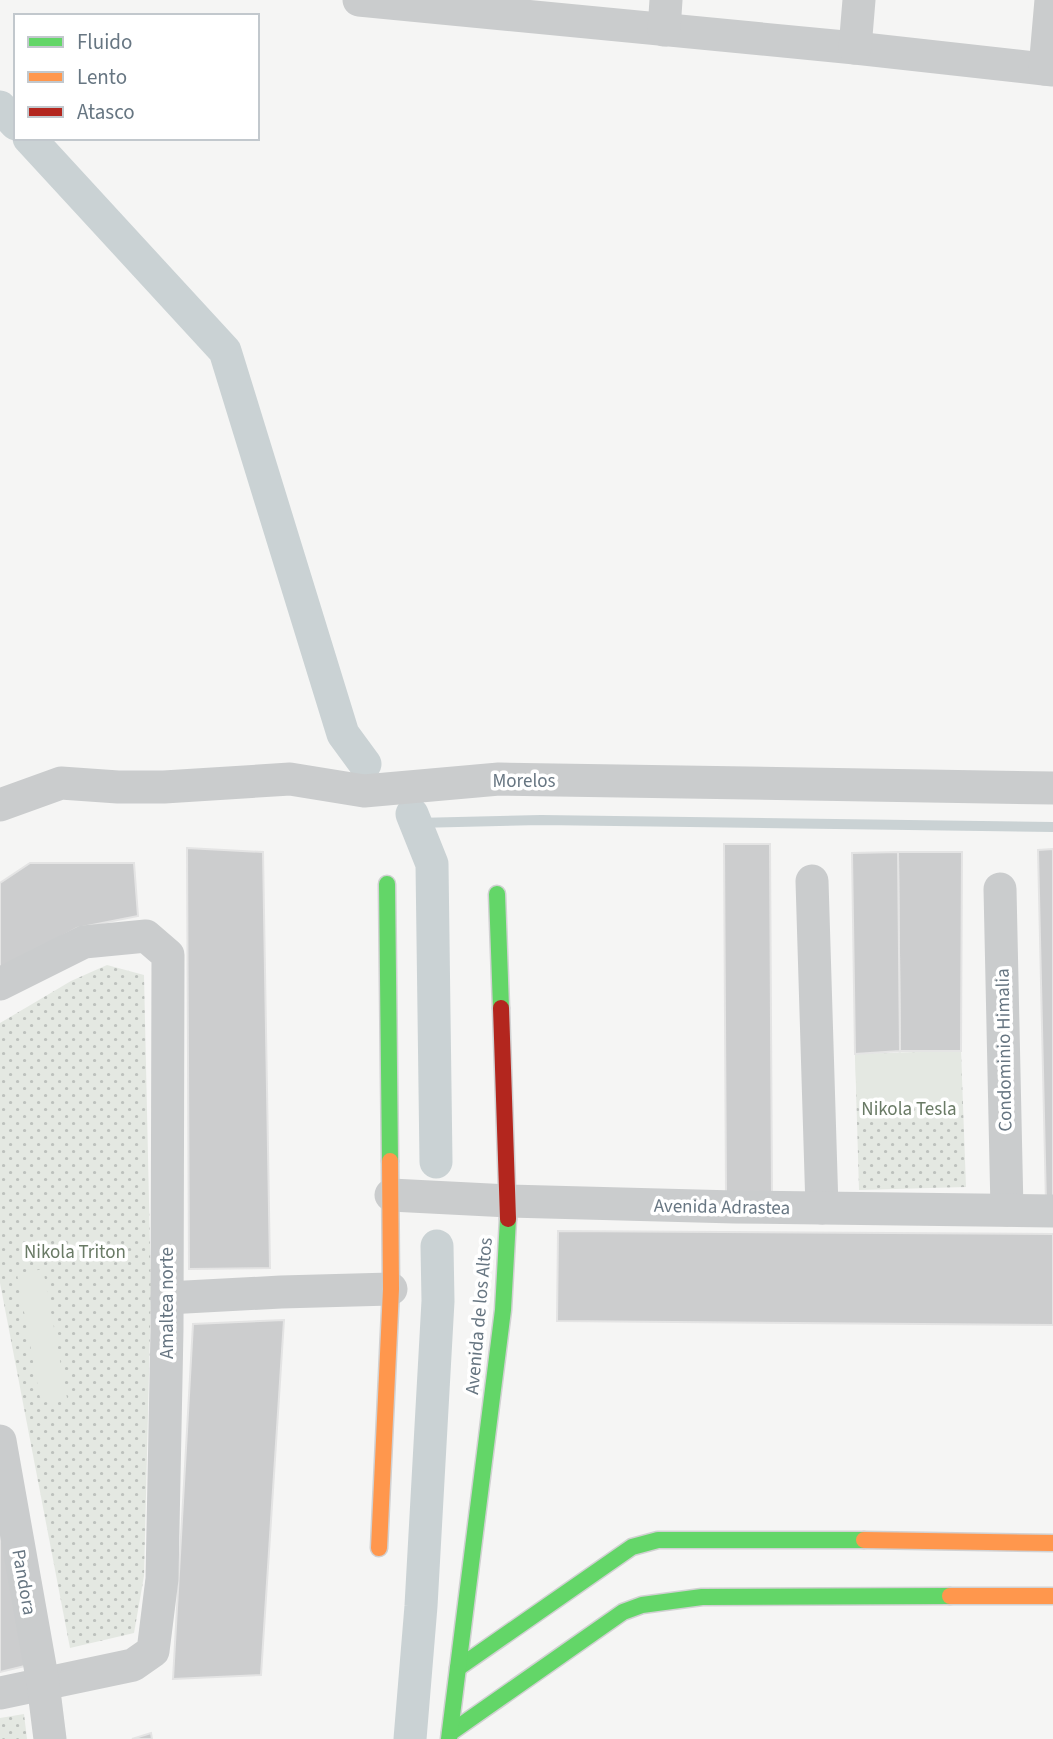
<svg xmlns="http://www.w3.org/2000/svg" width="1053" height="1739" font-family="'Source Sans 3',sans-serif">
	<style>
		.park { fill: url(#park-dots) }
		.garden { fill: #e4e8e2 }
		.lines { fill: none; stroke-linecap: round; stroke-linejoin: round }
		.stream { stroke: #cad2d4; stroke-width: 10 }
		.canal { stroke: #cad2d4; stroke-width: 33 }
		.building { fill: #cccdce; stroke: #e4e4e4; stroke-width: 2 }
		.fast-casing { stroke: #d1d1d2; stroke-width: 19 }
		.slow-casing { stroke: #d1d1d2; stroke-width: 19 }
		.jam-casing { stroke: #d1d1d2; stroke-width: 19 }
		.street { stroke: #cacccd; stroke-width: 33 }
		.fast { stroke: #63d668; stroke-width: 16 }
		.slow { stroke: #ff974d; stroke-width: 16 }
		.jam { stroke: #b3261e; stroke-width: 16 }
		.labels { text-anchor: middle; stroke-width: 7; stroke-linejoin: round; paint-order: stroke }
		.street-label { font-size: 19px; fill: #677682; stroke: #fff }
		.park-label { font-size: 19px; fill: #697a65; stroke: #fff }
	</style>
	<defs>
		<pattern id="park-dots" width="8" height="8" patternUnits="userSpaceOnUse" patternTransform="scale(1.75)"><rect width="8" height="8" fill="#e4e8e2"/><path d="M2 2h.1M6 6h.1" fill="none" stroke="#bdc1bd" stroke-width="1.8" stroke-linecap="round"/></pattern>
	</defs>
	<rect width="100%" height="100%" fill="#f5f5f4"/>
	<g class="park">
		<polygon points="107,965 144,975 151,1292 144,1576 134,1633 70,1648 0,1283 0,1023 71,981"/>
		<polygon points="961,1051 966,1187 859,1190 855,1054"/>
		<polygon points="24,1714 27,1739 0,1739 0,1718"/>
	</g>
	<g class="garden">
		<polygon points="961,1051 962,1105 857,1108 855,1054"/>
		<polygon points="43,1269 67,1398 41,1403 17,1274"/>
	</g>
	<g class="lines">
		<polyline class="stream" points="416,823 541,820 1053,827"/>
		<g class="canal">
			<polyline points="0,107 16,124"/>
			<polyline points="29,138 225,351 343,734 365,764"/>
			<polyline points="412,814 432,864 436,1162"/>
			<polyline points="410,1739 421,1606 438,1301 437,1246"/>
		</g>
	</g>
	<g class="building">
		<polygon points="724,844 770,844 772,1195 726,1194"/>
		<polygon points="187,848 263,852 270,1268 189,1269"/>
		<polygon points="1053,849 1053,1204 1046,1204 1038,850"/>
		<polygon points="898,852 962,852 961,1051 900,1051"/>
		<polygon points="898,852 900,1051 855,1054 852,853"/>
		<polygon points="30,863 134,863 138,916 77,928 0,971 0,883"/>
		<polygon points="558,1231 1053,1234 1053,1325 557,1321"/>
		<polygon points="284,1320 261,1675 173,1679 193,1324"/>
		<polygon points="0,1529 29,1665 0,1672"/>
		<polygon points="151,1733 152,1739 132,1739"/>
	</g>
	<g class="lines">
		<defs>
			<g id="fast">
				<polyline points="387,884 390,1161"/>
				<polyline points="497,894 501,1008"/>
				<polyline points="458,1668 632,1547 658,1540 864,1540"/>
				<polyline points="450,1733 623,1612 642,1605 702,1597 950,1596"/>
				<polyline points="449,1739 503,1310 508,1219"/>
			</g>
			<g id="slow">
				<polyline points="864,1540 1053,1543"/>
				<polyline points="379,1548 391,1289 390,1161"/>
				<polyline points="950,1596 1053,1596"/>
			</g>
			<polyline id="jam" points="501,1008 508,1219"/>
		</defs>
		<use href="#fast" class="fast-casing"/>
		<use href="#slow" class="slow-casing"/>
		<use href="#jam" class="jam-casing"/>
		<g class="street">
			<polyline points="359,0 855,48 1053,70"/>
			<polyline points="664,30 666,0"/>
			<polyline points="855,48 859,0"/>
			<polyline points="1045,69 1051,0"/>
			<polyline points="0,805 61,783 118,787 164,787 290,779 364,791 499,779 1053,788"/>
			<polyline points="812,881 822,1208"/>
			<polyline points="1000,889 1007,1210"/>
			<polyline points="0,984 84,942 146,936 168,955 167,1329 162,1579 153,1651 133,1665 0,1693"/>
			<polyline points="391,1195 509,1201 735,1207 1053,1211"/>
			<polyline points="167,1298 281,1292 391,1289"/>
			<polyline points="0,1441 43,1683 50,1739"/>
		</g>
		<use href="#fast" class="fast"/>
		<use href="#slow" class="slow"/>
		<use href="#jam" class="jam"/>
	</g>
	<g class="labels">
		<g class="street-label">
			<text x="524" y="787">Morelos</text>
			<text transform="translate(1003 1050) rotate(-91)" y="7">Condominio Himalia</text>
			<text transform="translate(722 1206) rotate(1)" y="7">Avenida Adrastea</text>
			<text transform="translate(166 1303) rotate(-90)" y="7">Amaltea norte</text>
			<text transform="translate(478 1316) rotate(-85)" y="7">Avenida de los Altos</text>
			<text transform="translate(25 1582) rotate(80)" y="7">Pandora</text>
		</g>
		<g class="park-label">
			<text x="909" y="1115">Nikola Tesla</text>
			<text x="75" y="1258">Nikola Triton</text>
		</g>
	</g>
	<rect x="14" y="14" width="245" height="126" fill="#ffffff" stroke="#c2c8cd" stroke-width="2"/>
	<rect x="28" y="37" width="35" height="10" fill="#63d668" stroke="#c2c8cd" stroke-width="2"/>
	<text x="77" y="49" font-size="21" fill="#677682">Fluido</text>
	<rect x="28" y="72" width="35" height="10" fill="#ff974d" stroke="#c2c8cd" stroke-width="2"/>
	<text x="77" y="84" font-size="21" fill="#677682">Lento</text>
	<rect x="28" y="107" width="35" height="10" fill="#b3261e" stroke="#c2c8cd" stroke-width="2"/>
	<text x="77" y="119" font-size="21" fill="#677682">Atasco</text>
</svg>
